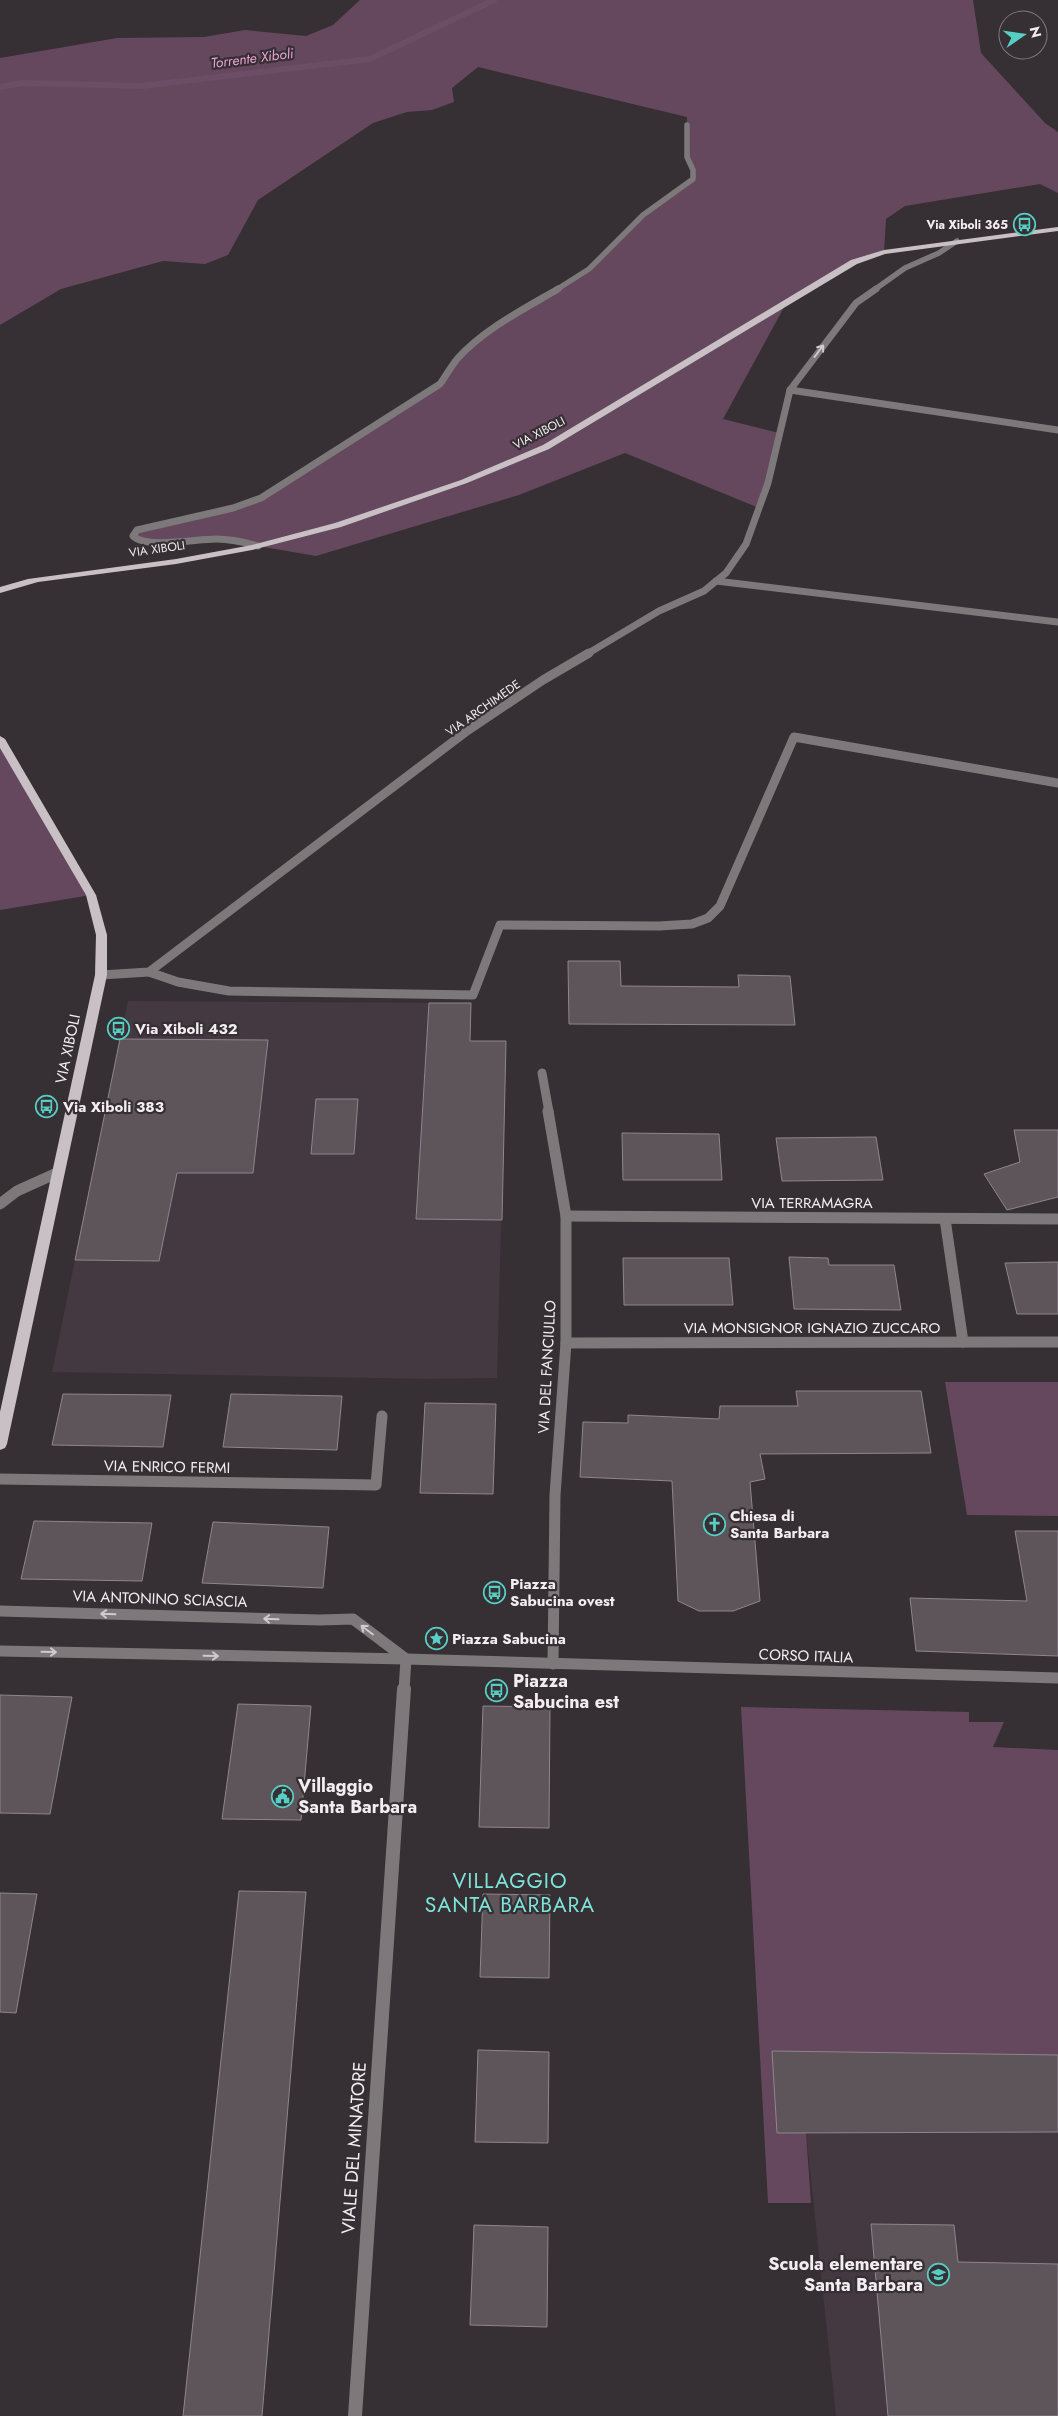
<svg xmlns="http://www.w3.org/2000/svg" width="1058" height="2416" font-family="Jost,sans-serif">
	<style>
		.built { fill: #443841 }
		.green { fill: #65485d }
		.lines { fill: none; stroke-linecap: round; stroke-linejoin: round }
		.stream { stroke: #6b4d65; stroke-width: 6 }
		.building { fill: #5d555a; stroke: #8e868c }
		.street-far4 { stroke: #7d797b; stroke-width: 5.5 }
		.street-far3 { stroke: #7d797b; stroke-width: 7 }
		.street-far2 { stroke: #7d797b; stroke-width: 9 }
		.street-far1 { stroke: #7d797b; stroke-width: 11 }
		.street { stroke: #7d797b; stroke-width: 14 }
		.primary { fill: #c8c0c5; fill-rule: evenodd }
		.oneway { stroke: #cecacd }
		.labels { text-anchor: middle; stroke-width: 4.5; stroke-linejoin: round; paint-order: stroke }
		.far-poi-label { font-size: 12px; font-weight: bold; fill: #f1edf0; stroke: #362f34; text-anchor: end }
		.far-street-label { font-size: 12px; fill: #f1edf0; stroke: #362f34 }
		.far-water-label { font-size: 14px; font-style: italic; fill: #eba2d8; stroke: #362f34 }
		.poi-label { font-size: 15px; font-weight: bold; fill: #f1edf0; stroke: #362f34; text-anchor: start }
		.street-label { font-size: 15px; fill: #f1edf0; stroke: #362f34 }
		.near-poi-label { font-size: 18px; font-weight: bold; fill: #f1edf0; stroke: #362f34; text-anchor: start }
		.near-street-label { font-size: 18px; fill: #f1edf0; stroke: #362f34 }
		.near-quarter-label { font-size: 21px; letter-spacing: 1px; fill: #7ce5da; stroke: #362f34 }
	</style>
	<rect width="100%" height="100%" fill="#362f34"/>
	<g class="built">
		<polygon points="128,1001 471,1003 470,1041 506,1041 497,1378 427,1379 52,1372"/>
		<polygon points="806,2132 1058,2132 1058,2416 836,2416"/>
	</g>
	<g class="green">
		<polygon points="360,0 973,0 981,53 1045,123 1058,132 1058,193 1040,184 905,206 886,219 884,252 854,262 788,300 723,419 779,433 759,508 625,453 519,495 316,556 258,546 246,542 137,540 137,530 261,498 440,384 474,344 589,269 643,215 693,179 687,157 687,117 478,67 452,88 454,102 432,110 407,112 373,123 258,200 228,255 205,264 163,261 61,289 0,325 0,58 117,38 204,37 245,30 306,36 333,25"/>
		<polygon points="0,739 91,895 0,910"/>
		<polygon points="945,1382 1058,1382 1058,1516 967,1515"/>
		<polygon points="741,1707 969,1712 969,1722 1004,1722 993,1747 1058,1750 1058,2132 806,2133 811,2203 768,2203"/>
	</g>
	<g class="lines">
		<polyline class="stream" points="0,87 23,83 142,86 370,59 494,0"/>
	</g>
	<g class="building">
		<polygon points="568,961 620,961 621,986 739,987 738,975 790,976 795,1025 569,1024"/>
		<polygon points="429,1003 471,1003 470,1041 506,1041 502,1220 416,1219"/>
		<polygon points="120,1039 268,1040 253,1173 177,1173 159,1261 75,1260"/>
		<polygon points="316,1099 358,1099 354,1154 311,1154"/>
		<polygon points="1014,1130 1058,1130 1058,1197 1007,1210 984,1174 1020,1162"/>
		<polygon points="622,1133 719,1134 722,1180 623,1180"/>
		<polygon points="876,1137 883,1180 782,1181 776,1138"/>
		<polygon points="789,1257 828,1258 829,1265 894,1265 901,1310 794,1309"/>
		<polygon points="623,1258 729,1258 733,1305 624,1305"/>
		<polygon points="1058,1262 1058,1314 1017,1314 1005,1263"/>
		<polygon points="796,1391 921,1391 931,1453 760,1454 765,1479 750,1482 760,1601 733,1611 699,1611 678,1601 672,1481 580,1477 583,1422 628,1423 628,1415 719,1419 720,1406 798,1406"/>
		<polygon points="63,1394 171,1395 163,1447 52,1445"/>
		<polygon points="231,1394 342,1396 337,1450 223,1447"/>
		<polygon points="425,1403 496,1404 493,1494 420,1493"/>
		<polygon points="34,1521 152,1523 142,1581 21,1579"/>
		<polygon points="213,1522 329,1527 323,1588 202,1583"/>
		<polygon points="1015,1531 1058,1531 1058,1656 916,1651 910,1598 1027,1601"/>
		<polygon points="0,1695 72,1697 50,1814 0,1813"/>
		<polygon points="238,1704 311,1706 301,1820 222,1819"/>
		<polygon points="483,1706 550,1707 549,1828 479,1827"/>
		<polygon points="239,1891 306,1892 262,2416 183,2416"/>
		<polygon points="0,1893 37,1894 16,2013 0,2012"/>
		<polygon points="483,1894 550,1895 549,1978 480,1977"/>
		<polygon points="478,2050 549,2052 548,2143 475,2142"/>
		<polygon points="772,2051 1058,2055 1058,2132 777,2133"/>
		<polygon points="871,2224 954,2225 958,2262 1058,2264 1058,2416 888,2416"/>
		<polygon points="474,2225 548,2227 547,2327 470,2325"/>
	</g>
	<g class="lines">
		<g class="street-far4">
			<polyline points="556,290 589,269 643,215 693,179 693,170 687,157 687,125"/>
			<polyline points="874,290 905,268 939,253 957,241"/>
		</g>
		<g class="street-far3">
			<polyline points="790,390 1058,430"/>
			<path d="M258 546C244 542 231 539 216 539 196 539 146 549 133 536L137 530 233 508 261 498 440 384C446 376 451 366 458 358 484 329 524 309 558 289"/>
			<polyline points="716,581 1058,622"/>
			<polyline points="587,654 659,611 704,591 726,573 746,544 768,483 790,390 856,303 876,289"/>
		</g>
		<g class="street-far2">
			<polyline points="149,972 178,982 229,991 473,995 500,925 659,926 692,924 708,918 720,906 794,737 1058,783"/>
			<polyline points="101,975 149,972 467,731 543,680 589,653"/>
			<polyline points="542,1073 549,1112"/>
		</g>
		<g class="street-far1">
			<polyline points="548,1111 566,1216 566,1343 555,1495 553,1664"/>
			<polyline points="0,1204 17,1191 59,1172"/>
			<polyline points="566,1216 1058,1219"/>
			<polyline points="945,1219 963,1342"/>
			<polyline points="566,1343 1058,1342"/>
			<polyline points="0,1479 376,1485 382,1416"/>
			<polyline points="0,1611 320,1620 353,1619 406,1659"/>
			<polyline points="0,1651 406,1659 1058,1678"/>
			<polyline points="404,1690 406,1659"/>
		</g>
		<polyline class="street" points="355,2416 404,1689"/>
		<g class="primary">
			<polygon points="1058,227 1058,231 885,254 857,264 549,449 467,483 341,527 252,550 176,564 38,582 0,593 0,587 28,579 176,559 252,545 335,523 461,480 543,445 851,260 884,250"/>
			<polygon points="0,736 5,739 96,895 107,935 107,975 7,1444 5,1448 0,1450 0,1412 95,975 96,935 86,895 0,748"/>
		</g>
	</g>
	<defs><path id="oneway-shaft" d="M-6 0H5M1.5-3L5.5 0L1.5 3" fill="none" stroke-width="1.6" stroke-linecap="round" stroke-linejoin="round" transform="scale(1.25)"/></defs>
	<g class="oneway">
		<use href="#oneway-shaft" transform="translate(819 351) rotate(-53)"/>
		<use href="#oneway-shaft" transform="translate(108 1614) rotate(-178)"/>
		<use href="#oneway-shaft" transform="translate(271 1619) rotate(-178)"/>
		<use href="#oneway-shaft" transform="translate(367 1630) rotate(-143)"/>
		<use href="#oneway-shaft" transform="translate(49 1652) rotate(1)"/>
		<use href="#oneway-shaft" transform="translate(211 1656) rotate(1)"/>
	</g>
	<defs>
		<symbol id="bus-ring" viewBox="-11 -11 22 22"><circle r="9.5" fill="#362f34" stroke="#56cec3" stroke-width="1.5"/><path d="M-5-6H5V4H4V6H2V4H-2V6H-4V4H-5ZM-3.5-4V0h7V-4ZM-3.5 1.2v1.5H-2V1.2ZM2 1.2v1.5H3.5V1.2Z" fill="#56cec3"/></symbol>
		<symbol id="church-ring" viewBox="-11 -11 22 22"><circle r="9.5" fill="#362f34" stroke="#56cec3" stroke-width="1.5"/><path d="M-1.2-6h2.4v3.5h3.3v2.4h-3.3V6h-2.4V-.1h-3.3v-2.4h3.3Z" fill="#56cec3"/></symbol>
		<symbol id="sight-ring" viewBox="-11 -11 22 22"><circle r="9.5" fill="#362f34" stroke="#56cec3" stroke-width="1.5"/><path d="M0-6L1.8-2.2L6-1.7L2.9 1.2L3.7 5.4L0 3.3L-3.7 5.4L-2.9 1.2L-6-1.7L-1.8-2.2Z" fill="#56cec3"/></symbol>
		<symbol id="civic-ring" viewBox="-11 -11 22 22"><circle r="9.5" fill="#362f34" stroke="#56cec3" stroke-width="1.5"/><path d="M-.6-6.5H3V-4.5H.6V-3L4-1V1h2V6H-6V1h2V-1L-.6-3ZM-1.2 2.5V6h2.4V2.5Z" fill="#56cec3"/></symbol>
		<symbol id="school-ring" viewBox="-11 -11 22 22"><circle r="9.5" fill="#362f34" stroke="#56cec3" stroke-width="1.5"/><path d="M0-5L7-2L0 1L-7-2ZM-4 1L0 2.5L4 1V4Q0 6-4 4Z" fill="#56cec3"/></symbol>
	</defs>
	<g fill-rule="evenodd">
		<use href="#bus-ring" x="1012" y="212" width="25" height="25"/>
		<use href="#bus-ring" x="106" y="1016" width="25" height="25"/>
		<use href="#bus-ring" x="34" y="1094" width="25" height="25"/>
		<use href="#church-ring" x="702" y="1512" width="25" height="25"/>
		<use href="#bus-ring" x="482" y="1580" width="25" height="25"/>
		<use href="#sight-ring" x="424" y="1626" width="25" height="25"/>
		<use href="#bus-ring" x="484" y="1678" width="25" height="25"/>
		<use href="#civic-ring" x="270" y="1784" width="25" height="25"/>
		<use href="#school-ring" x="926" y="2262" width="25" height="25"/>
	</g>
	<g class="labels">
		<g class="far-poi-label">
			<text x="1008" y="229">Via Xiboli 365</text>
		</g>
		<g class="far-street-label">
			<text transform="translate(539 433) rotate(-27)" y="4">VIA XIBOLI</text>
			<text transform="translate(157 549) rotate(-8)" y="4">VIA XIBOLI</text>
			<text transform="translate(483 708) rotate(-35)" y="4">VIA ARCHIMEDE</text>
		</g>
		<g class="far-water-label">
			<text transform="translate(252 58) rotate(-7)" y="5">Torrente Xiboli</text>
		</g>
		<g class="poi-label">
			<text x="135" y="1034">Via Xiboli 432</text>
			<text x="63" y="1112">Via Xiboli 383</text>
			<text x="730" y="1521">Chiesa di<tspan x="730" dy="17">Santa Barbara</tspan></text>
			<text x="510" y="1589">Piazza<tspan x="510" dy="17">Sabucina ovest</tspan></text>
			<text x="452" y="1644">Piazza Sabucina</text>
		</g>
		<g class="street-label">
			<text transform="translate(68 1049) rotate(-78)" y="5">VIA XIBOLI</text>
			<text x="812" y="1208">VIA TERRAMAGRA</text>
			<text x="812" y="1333">VIA MONSIGNOR IGNAZIO ZUCCARO</text>
			<text transform="translate(547 1367) rotate(-87)" y="5">VIA DEL FANCIULLO</text>
			<text transform="translate(167 1467) rotate(1)" y="5">VIA ENRICO FERMI</text>
			<text transform="translate(160 1599) rotate(2)" y="5">VIA ANTONINO SCIASCIA</text>
			<text transform="translate(806 1656) rotate(2)" y="5">CORSO ITALIA</text>
		</g>
		<g class="near-poi-label">
			<text x="513" y="1687">Piazza<tspan x="513" dy="21">Sabucina est</tspan></text>
			<text x="298" y="1792">Villaggio<tspan x="298" dy="21">Santa Barbara</tspan></text>
			<text x="923" y="2270" text-anchor="end">Scuola elementare<tspan x="923" dy="21">Santa Barbara</tspan></text>
		</g>
		<g class="near-street-label">
			<text transform="translate(354 2148) rotate(-86)" y="6">VIALE DEL MINATORE</text>
		</g>
		<g class="near-quarter-label">
			<text x="510" y="1888">VILLAGGIO<tspan x="510" dy="24">SANTA BARBARA</tspan></text>
		</g>
	</g>
	<g transform="translate(1023 35) rotate(77)"><circle r="24" fill="#362f34" stroke="#817b7f"/>
	<path d="M0-4L9 19L0 12L-9 19Z" fill="#56cec3"/>
	<text y="-8" font-size="14" font-weight="bold" text-anchor="middle" fill="#f1edf0">N</text>
	</g>
</svg>
